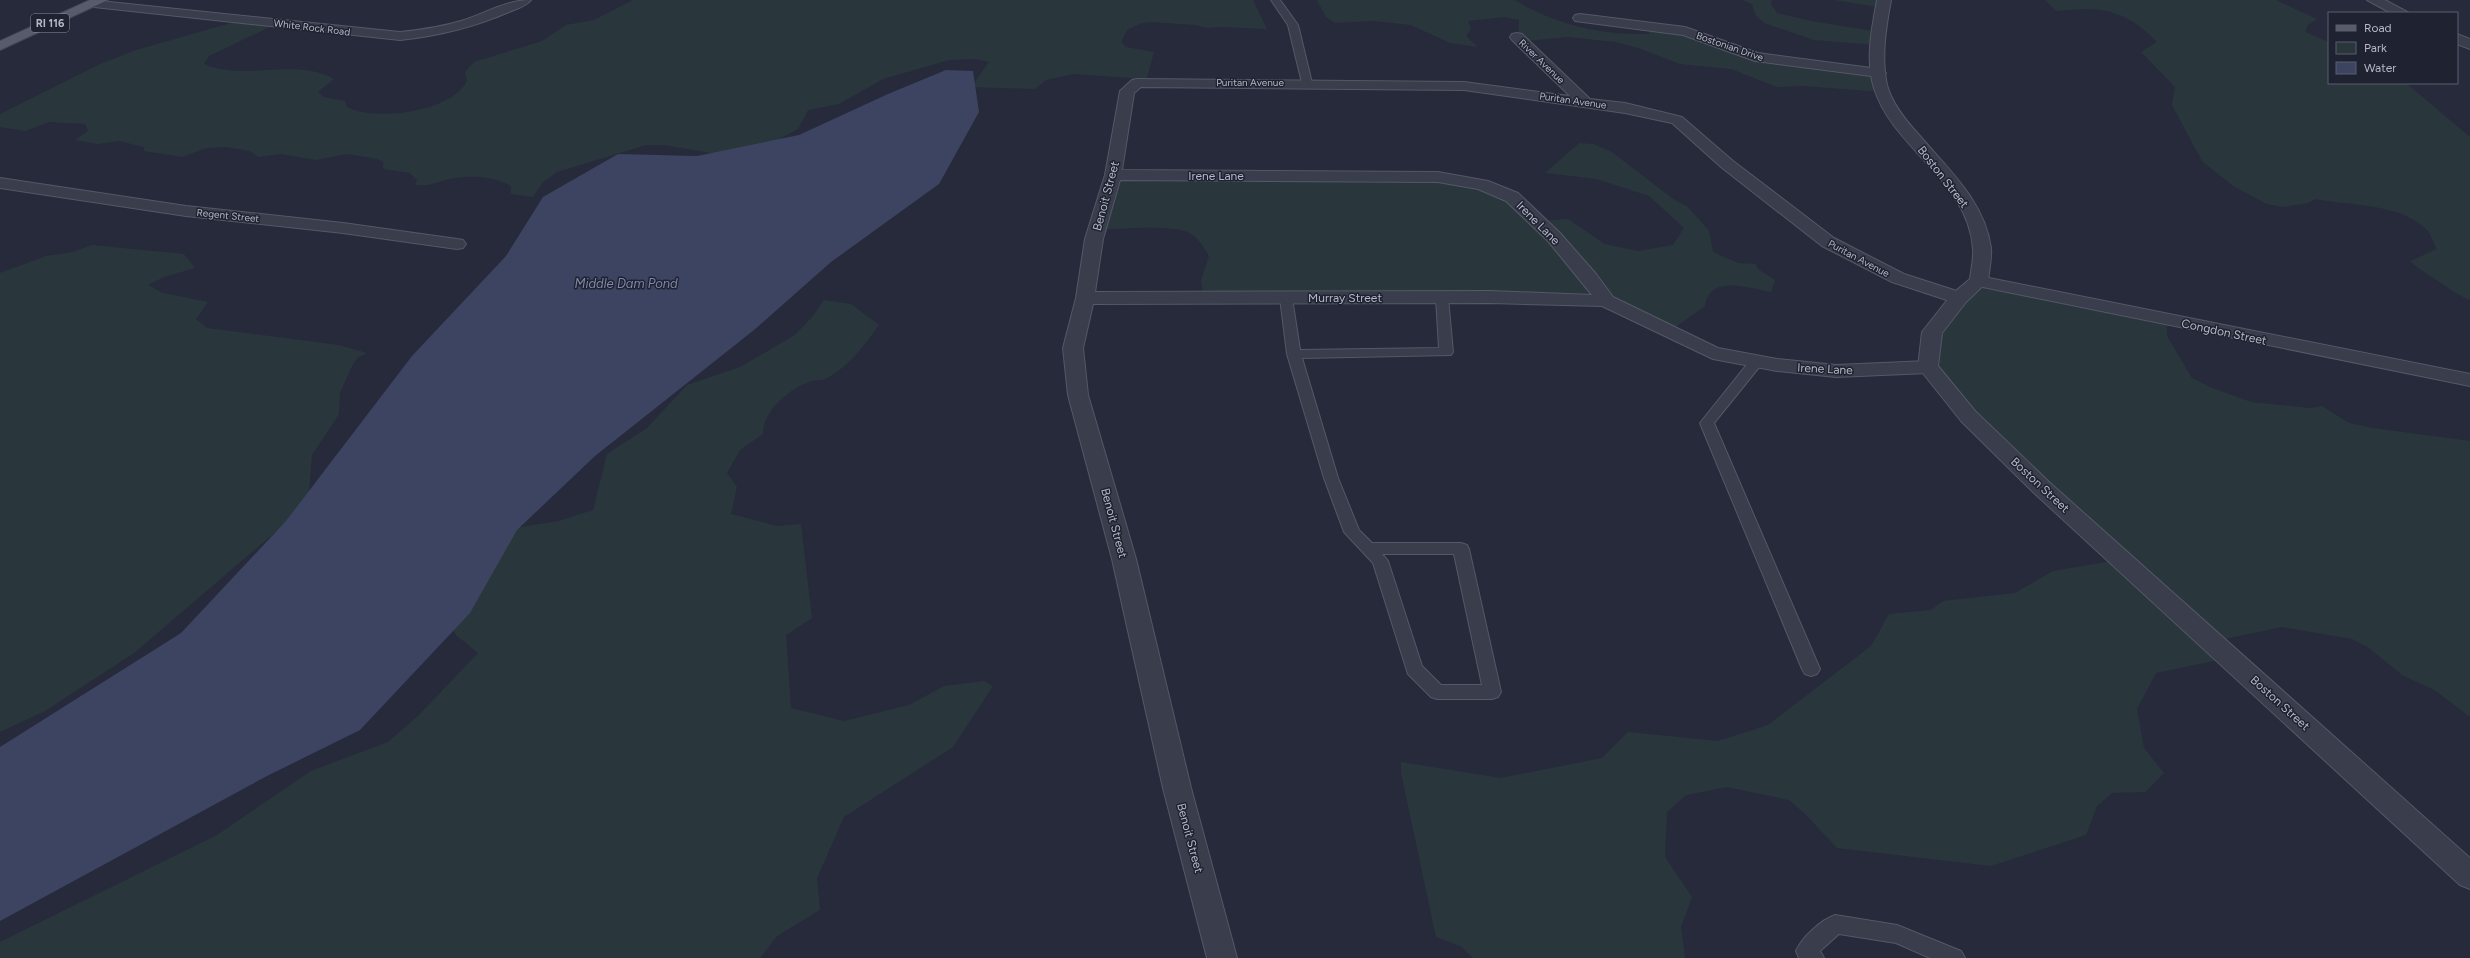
<svg xmlns="http://www.w3.org/2000/svg" width="2470" height="958" font-family="Figtree,sans-serif">
	<style>
		.green { fill: #29373d }
		.water { fill: #3d4462 }
		.lines { fill: none; stroke-linecap: round; stroke-linejoin: round }
		.service-casing { stroke: #555866; stroke-width: 2 }
		.minor-casing { stroke: #555866; stroke-width: 2 }
		.tertiary-casing { stroke: #555866; stroke-width: 2 }
		.primary-casing { stroke: #434654; stroke-width: 2 }
		.service { fill: #3a3d4b; fill-rule: evenodd }
		.minor { fill: #3a3d4b; fill-rule: evenodd }
		.tertiary { fill: #3a3d4b; fill-rule: evenodd }
		.primary { fill: #585b6b; fill-rule: evenodd }
		.labels { text-anchor: middle; stroke-width: 3; stroke-linejoin: round; paint-order: stroke }
		.far-street-label { font-size: 10px; fill: #b5b8c7; stroke: #1f2230 }
		.shield { fill: #1f2230; stroke: #888b9a; stroke-width: 1 }
		.shield-label { font-size: 11px; font-weight: bold; fill: #b5b8c7 }
		.street-label { font-size: 12px; fill: #b5b8c7; stroke: #1f2230 }
		.water-label { font-size: 13px; font-style: italic; fill: #8088ab; stroke: #1f2230 }
	</style>
	<rect width="100%" height="100%" fill="#262a3b"/>
	<g class="green">
		<path d="M633 0H1253L1267 29 1219 27 1206 28 1195 25 1152 22 1142 23 1127 30 1121 42 1126 47 1154 52 1146 82 1131 78 1073 74 1046 80 1035 89 971 87 989 62 976 59 949 60 883 79 839 104 808 110 798 129 747 156 723 155 664 145H646L557 172 543 182 533 197 511 194V186C491 175 467 175 445 180 432 184 430 186 415 185L417 180 410 173 383 169V162L378 159 347 154 316 160 281 154 258 157 250 151 225 147 206 148 182 157 144 151V147L119 141 97 144 75 140 88 131 85 124 50 122 25 131 0 127V114L100 64 136 50 245 19 280 22 209 56 204 64C244 82 296 57 334 79L318 92 323 97 345 101 347 107C375 122 452 112 467 81L465 72 474 62 542 41 566 25 594 20Z"/>
		<path d="M1317 0H1515C1556 25 1601 35 1649 34L1648 30 1712 38 1774 58 1790 60 1879 67 1882 92 1804 86 1777 87 1731 69 1680 64 1638 48 1616 42 1568 37 1525 41 1518 36 1519 20 1504 17 1468 21 1471 29 1466 36 1478 47 1450 43 1411 25 1373 21 1335 23 1326 17Z"/>
		<polygon points="1742,0 1772,0 1771,4 1777,13 1811,21 1879,32 1876,45 1814,40 1764,23 1756,16 1752,4"/>
		<polygon points="1834,0 1884,0 1883,8"/>
		<path d="M2045 0H2276L2317 19 2308 25 2305 32 2329 42V83H2406L2470 137V300C2465 300 2416 267 2410 261L2437 249C2434 244 2431 235 2427 230 2401 203 2350 206 2316 199L2308 203 2283 207 2267 204 2233 186 2202 161 2172 105 2175 87 2141 52 2157 42C2123 8 2102 7 2056 11Z"/>
		<path d="M1579 143 1593 144 1612 152 1673 199 1688 207 1709 231 1713 252 1738 263 1756 264 1758 269 1775 280 1771 292C1749 288 1709 274 1705 306L1673 329 1604 299 1203 295 1201 280 1209 256C1204 248 1200 240 1191 234 1176 224 1121 229 1101 230L1117 175H1369L1485 185 1539 221 1568 219 1605 244 1638 251 1673 245 1684 228 1649 196 1597 179 1545 173Z"/>
		<polygon points="92,245 184,254 195,268 164,277 148,285 163,293 208,302 196,319 207,328 339,345 367,353 357,358 352,366 340,393 339,414 312,455 308,504 134,653 45,711 0,732 0,273 46,256 73,252"/>
		<polygon points="1974,284 2167,321 2167,336 2192,378 2210,387 2251,402 2310,408 2322,406 2349,423 2373,428 2470,441 2470,717 2436,691 2402,675 2369,648 2352,639 2282,627 2220,640 2228,658 2156,673 2137,709 2144,748 2164,773 2145,792 2112,793 2097,806 2086,835 1991,866 1837,848 1806,815 1789,800 1727,787 1686,795 1667,812 1665,857 1692,897 1681,927 1685,958 1473,958 1462,947 1436,937 1401,773 1401,762 1501,778 1602,758 1628,732 1718,741 1768,725 1871,646 1889,614 1931,610 1943,601 2015,593 2053,571 2123,559 1930,367 1933,329"/>
		<path d="M824 300 851 304 879 325C864 345 850 366 827 378 823 381 817 379 812 381 790 388 763 410 763 434L740 450 727 473 737 487 731 514 777 526 801 524 812 618 786 635 791 708 844 721 909 705 944 686 984 681 993 686 953 747 844 817 817 878 820 910 777 936 760 958H0V942L217 835 311 771 388 742 420 714 478 653 456 635 449 621 516 528 559 521 593 510 607 454 647 428 687 385 740 367 795 335 813 316Z"/>
	</g>
	<polygon class="water" points="946,70 973,71 979,112 939,184 831,262 754,330 595,456 517,530 470,613 360,730 267,776 0,921 0,747 181,633 286,521 412,356 506,256 543,197 618,154 697,156 799,135 888,94"/>
	<g class="lines">
		<defs>
			<g id="service">
				<polygon points="1271,0 1280,0 1298,25 1312,83 1311,85 1302,83 1288,25"/>
				<path d="M1286 294 1292 298 1300 350 1439 348 1436 298 1442 294 1448 298 1453 352 1451 355 1302 358 1338 478 1359 530 1372 543H1461L1467 545 1469 549 1501 692 1498 697 1492 699H1437L1431 697 1408 674 1373 563 1344 532 1324 478 1287 354 1280 298ZM1382 554H1454L1482 685H1441L1422 666 1388 561Z"/>
				<polygon points="1757,357 1764,361 1714,423 1820,669 1817,674 1811,676 1805,674 1802,669 1700,423 1752,358"/>
				<path d="M1835 915 1897 925 1961 951 1965 958H1930L1896 943 1839 934 1820 951 1824 958H1799L1796 951C1802 937 1821 920 1835 915Z"/>
			</g>
			<g id="minor">
				<path d="M90 0 400 32C420 30 441 27 461 21 484 14 506 0 531 0 526 6 516 9 509 12 474 27 438 36 400 40L94 7 87 3Z"/>
				<polygon points="1580,14 1685,27 1758,53 1879,69 1886,73 1879,77 1755,61 1683,35 1575,21 1573,18 1575,15"/>
				<path d="M1517 33 1522 34 1590 99 1625 103 1682 117 1733 161 1834 238 1904 274 1966 294 1968 298 1966 302 1959 304 1892 282 1822 246 1721 167 1672 123 1625 113 1464 90 1141 87 1134 93 1122 170 1438 172 1488 181 1518 193 1560 233 1596 274 1613 297 1718 348 1777 359 1836 365 1928 361 1935 363 1938 367 1935 371 1928 373 1836 377 1777 371 1713 359 1602 306 1491 303 1093 304 1083 348 1088 395 1136 559 1191 788 1237 958H1207L1163 788 1112 559 1068 395 1063 348 1076 298 1085 239 1105 175 1120 91 1132 80 1137 79 1464 82 1570 96 1512 40 1510 37 1512 34ZM1120 180 1438 182 1478 189 1506 201 1548 241 1592 295 1491 291 1095 292 1103 239Z"/>
				<polygon points="0,178 186,206 343,223 457,239 463,240 466,244 463,248 457,249 343,233 186,216 0,188"/>
				<polygon points="1979,276 2470,374 2470,386 1973,285 1970,281 1973,277"/>
			</g>
			<g id="tertiary">
				<path d="M1877 0H1891C1886 27 1881 57 1887 85 1892 104 1907 122 1920 136 1948 169 1985 202 1991 248 1992 259 1989 270 1988 281L1966 302 1942 333 1938 366 1975 411 2049 482 2470 858V889L2460 885 2033 492 1961 421 1918 367 1922 332 1952 294 1970 279C1971 269 1974 259 1973 249 1969 181 1893 149 1874 88 1865 60 1872 27 1877 0Z"/>
				<polygon points="2367,0 2385,0 2409,13 2391,13"/>
				<polygon points="2457,34 2470,39 2470,49 2457,44"/>
			</g>
			<polygon id="primary" points="90,0 108,0 0,50 0,41"/>
		</defs>
		<use href="#service" class="service-casing"/>
		<use href="#minor" class="minor-casing"/>
		<use href="#tertiary" class="tertiary-casing"/>
		<use href="#primary" class="primary-casing"/>
		<use href="#service" class="service"/>
		<use href="#minor" class="minor"/>
		<use href="#tertiary" class="tertiary"/>
		<use href="#primary" class="primary"/>
	</g>
	<g class="labels">
		<g class="far-street-label">
			<text transform="translate(312 27) rotate(7)" y="4">White Rock Road</text>
			<text transform="translate(1730 46) rotate(19)" y="4">Bostonian Drive</text>
			<text transform="translate(1542 61) rotate(44)" y="4">River Avenue</text>
			<text x="1250" y="86">Puritan Avenue</text>
			<text transform="translate(1573 100) rotate(8)" y="4">Puritan Avenue</text>
			<text transform="translate(228 215) rotate(6)" y="4">Regent Street</text>
			<text transform="translate(1859 258) rotate(28)" y="4">Puritan Avenue</text>
		</g>
		<rect class="shield" x="31" y="14" width="38" height="18" rx="3"/>
		<g class="shield-label">
			<text x="50" y="27">RI 116</text>
		</g>
		<g class="street-label">
			<text x="1216" y="180">Irene Lane</text>
			<text transform="translate(1943 177) rotate(52)" y="4">Boston Street</text>
			<text transform="translate(1106 196) rotate(-75)" y="4">Benoit Street</text>
			<text transform="translate(1538 223) rotate(45)" y="4">Irene Lane</text>
			<text x="1345" y="302">Murray Street</text>
			<text transform="translate(2224 332) rotate(12)" y="4">Congdon Street</text>
			<text transform="translate(1825 369) rotate(3)" y="4">Irene Lane</text>
			<text transform="translate(2040 485) rotate(43)" y="4">Boston Street</text>
			<text transform="translate(1114 523) rotate(75)" y="4">Benoit Street</text>
			<text transform="translate(2280 703) rotate(42)" y="4">Boston Street</text>
			<text transform="translate(1190 838) rotate(75)" y="4">Benoit Street</text>
		</g>
		<g class="water-label">
			<text x="626" y="288">Middle Dam Pond</text>
		</g>
	</g>
	<rect x="2328" y="12" width="130" height="72" fill="#1f2230" stroke="#5b5e6c"/>
	<rect x="2336" y="25" width="20" height="6" fill="#585b6b" stroke="#5b5e6c"/>
	<text x="2364" y="32" font-size="12" fill="#b5b8c7">Road</text>
	<rect x="2336" y="42" width="20" height="12" fill="#29373d" stroke="#5b5e6c"/>
	<text x="2364" y="52" font-size="12" fill="#b5b8c7">Park</text>
	<rect x="2336" y="62" width="20" height="12" fill="#3d4462" stroke="#5b5e6c"/>
	<text x="2364" y="72" font-size="12" fill="#b5b8c7">Water</text>
</svg>
